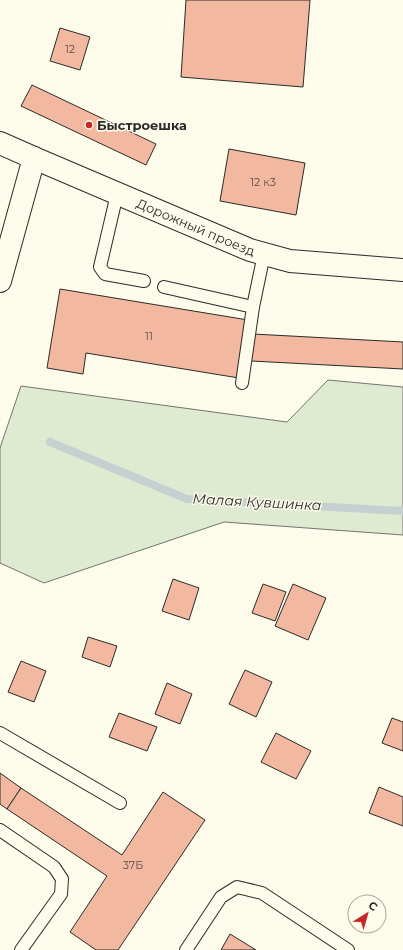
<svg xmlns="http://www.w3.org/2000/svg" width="403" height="950" font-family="Montserrat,sans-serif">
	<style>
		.green { fill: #deebd1; stroke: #74746e }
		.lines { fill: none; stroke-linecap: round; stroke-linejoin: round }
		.stream { stroke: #c7d0d0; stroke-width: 8 }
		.building { fill: #f2b8a0; stroke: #2b2b2b }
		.service-casing { stroke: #2b2b2b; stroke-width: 14 }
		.minor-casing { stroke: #2b2b2b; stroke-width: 24 }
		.tertiary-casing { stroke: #2b2b2b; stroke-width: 24 }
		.service { stroke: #fdfbea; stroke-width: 12 }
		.minor { stroke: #fdfbea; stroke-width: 22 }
		.tertiary { stroke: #fdfbea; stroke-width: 22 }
		.poi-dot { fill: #c62828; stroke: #fdfbea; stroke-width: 1.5 }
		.labels { text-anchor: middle; stroke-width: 3; stroke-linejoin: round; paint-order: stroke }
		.number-label { font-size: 11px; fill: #5d4e48 }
		.poi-label { font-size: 13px; font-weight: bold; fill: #2b2b2b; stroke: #fdfbea; text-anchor: start }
		.street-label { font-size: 13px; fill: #2b2b2b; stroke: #fdfbea }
		.water-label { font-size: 14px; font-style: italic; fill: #2b2b2b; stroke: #fdfbea }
	</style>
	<rect width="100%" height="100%" fill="#fdfbea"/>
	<polygon class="green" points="328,380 403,387 403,535 224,522 44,583 0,563 0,448 21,386 287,422"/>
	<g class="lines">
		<polyline class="stream" points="50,442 187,499 403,511"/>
	</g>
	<g class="building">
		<polygon points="186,0 310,0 303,87 181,77"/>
		<polygon points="60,28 90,37 80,70 50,61"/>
		<polygon points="32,85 156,144 146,165 21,106"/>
		<polygon points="229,149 305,163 296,215 220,201"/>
		<polygon points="60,289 248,320 239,378 86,353 83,374 47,368"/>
		<polygon points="253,334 403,342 403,369 251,361"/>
		<polygon points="173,579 199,588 189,620 162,611"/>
		<polygon points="263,584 286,592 275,621 252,613"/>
		<polygon points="293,584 326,598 308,640 275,626"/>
		<polygon points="88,637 117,646 110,667 82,657"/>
		<polygon points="21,661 46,671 34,702 8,692"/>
		<polygon points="245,670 272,682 256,717 229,704"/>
		<polygon points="167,683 192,694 180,724 155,714"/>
		<polygon points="119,713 157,727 147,751 109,737"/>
		<polygon points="392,718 403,722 403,751 382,743"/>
		<polygon points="276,733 311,751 296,779 261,762"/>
		<polygon points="0,773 21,788 7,809 0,804"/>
		<polygon points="379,787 403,797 403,826 369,813"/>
		<polygon points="21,788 122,855 163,792 205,820 118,950 96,950 70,932 107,876 7,809"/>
		<polygon points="230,934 256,950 221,950"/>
	</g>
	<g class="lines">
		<defs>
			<g id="service">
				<polyline points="117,194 100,267 105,274 144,281"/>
				<polyline points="164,287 253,307"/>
				<polyline points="242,383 253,307 264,254"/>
				<polyline points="0,733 120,803"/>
				<polyline points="0,830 54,867 62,879 61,894 21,950"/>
				<polyline points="186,950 221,897 237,887 262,893 348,950"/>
			</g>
			<g id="minor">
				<path id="s1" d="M34 158 250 250 290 261 403 270"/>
			</g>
			<polyline id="tertiary" points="0,143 34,158 0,281"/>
		</defs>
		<use href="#service" class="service-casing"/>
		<use href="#minor" class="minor-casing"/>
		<use href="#tertiary" class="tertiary-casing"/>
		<use href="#service" class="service"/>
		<use href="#minor" class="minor"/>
		<use href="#tertiary" class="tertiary"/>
	</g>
	<circle class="poi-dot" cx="89" cy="125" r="4"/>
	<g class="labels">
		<g class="number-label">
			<text x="70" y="53">12</text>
			<text x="263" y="186">12 к3</text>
			<text x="149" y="340">11</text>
			<text x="133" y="869">37Б</text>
		</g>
		<g class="poi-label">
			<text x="97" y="130">Быстроешка</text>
		</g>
		<g class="street-label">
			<text dy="5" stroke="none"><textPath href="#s1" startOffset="176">Дорожный проезд</textPath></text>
		</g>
		<g class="water-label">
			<text transform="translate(257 502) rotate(3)" y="5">Малая Кувшинка</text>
		</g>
	</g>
	<g transform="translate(367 914) rotate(37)"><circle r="19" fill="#fdfbea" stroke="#a9a89e"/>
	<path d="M0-3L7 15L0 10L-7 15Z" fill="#c62828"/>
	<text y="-6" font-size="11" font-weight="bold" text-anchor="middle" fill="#2b2b2b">С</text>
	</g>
</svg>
